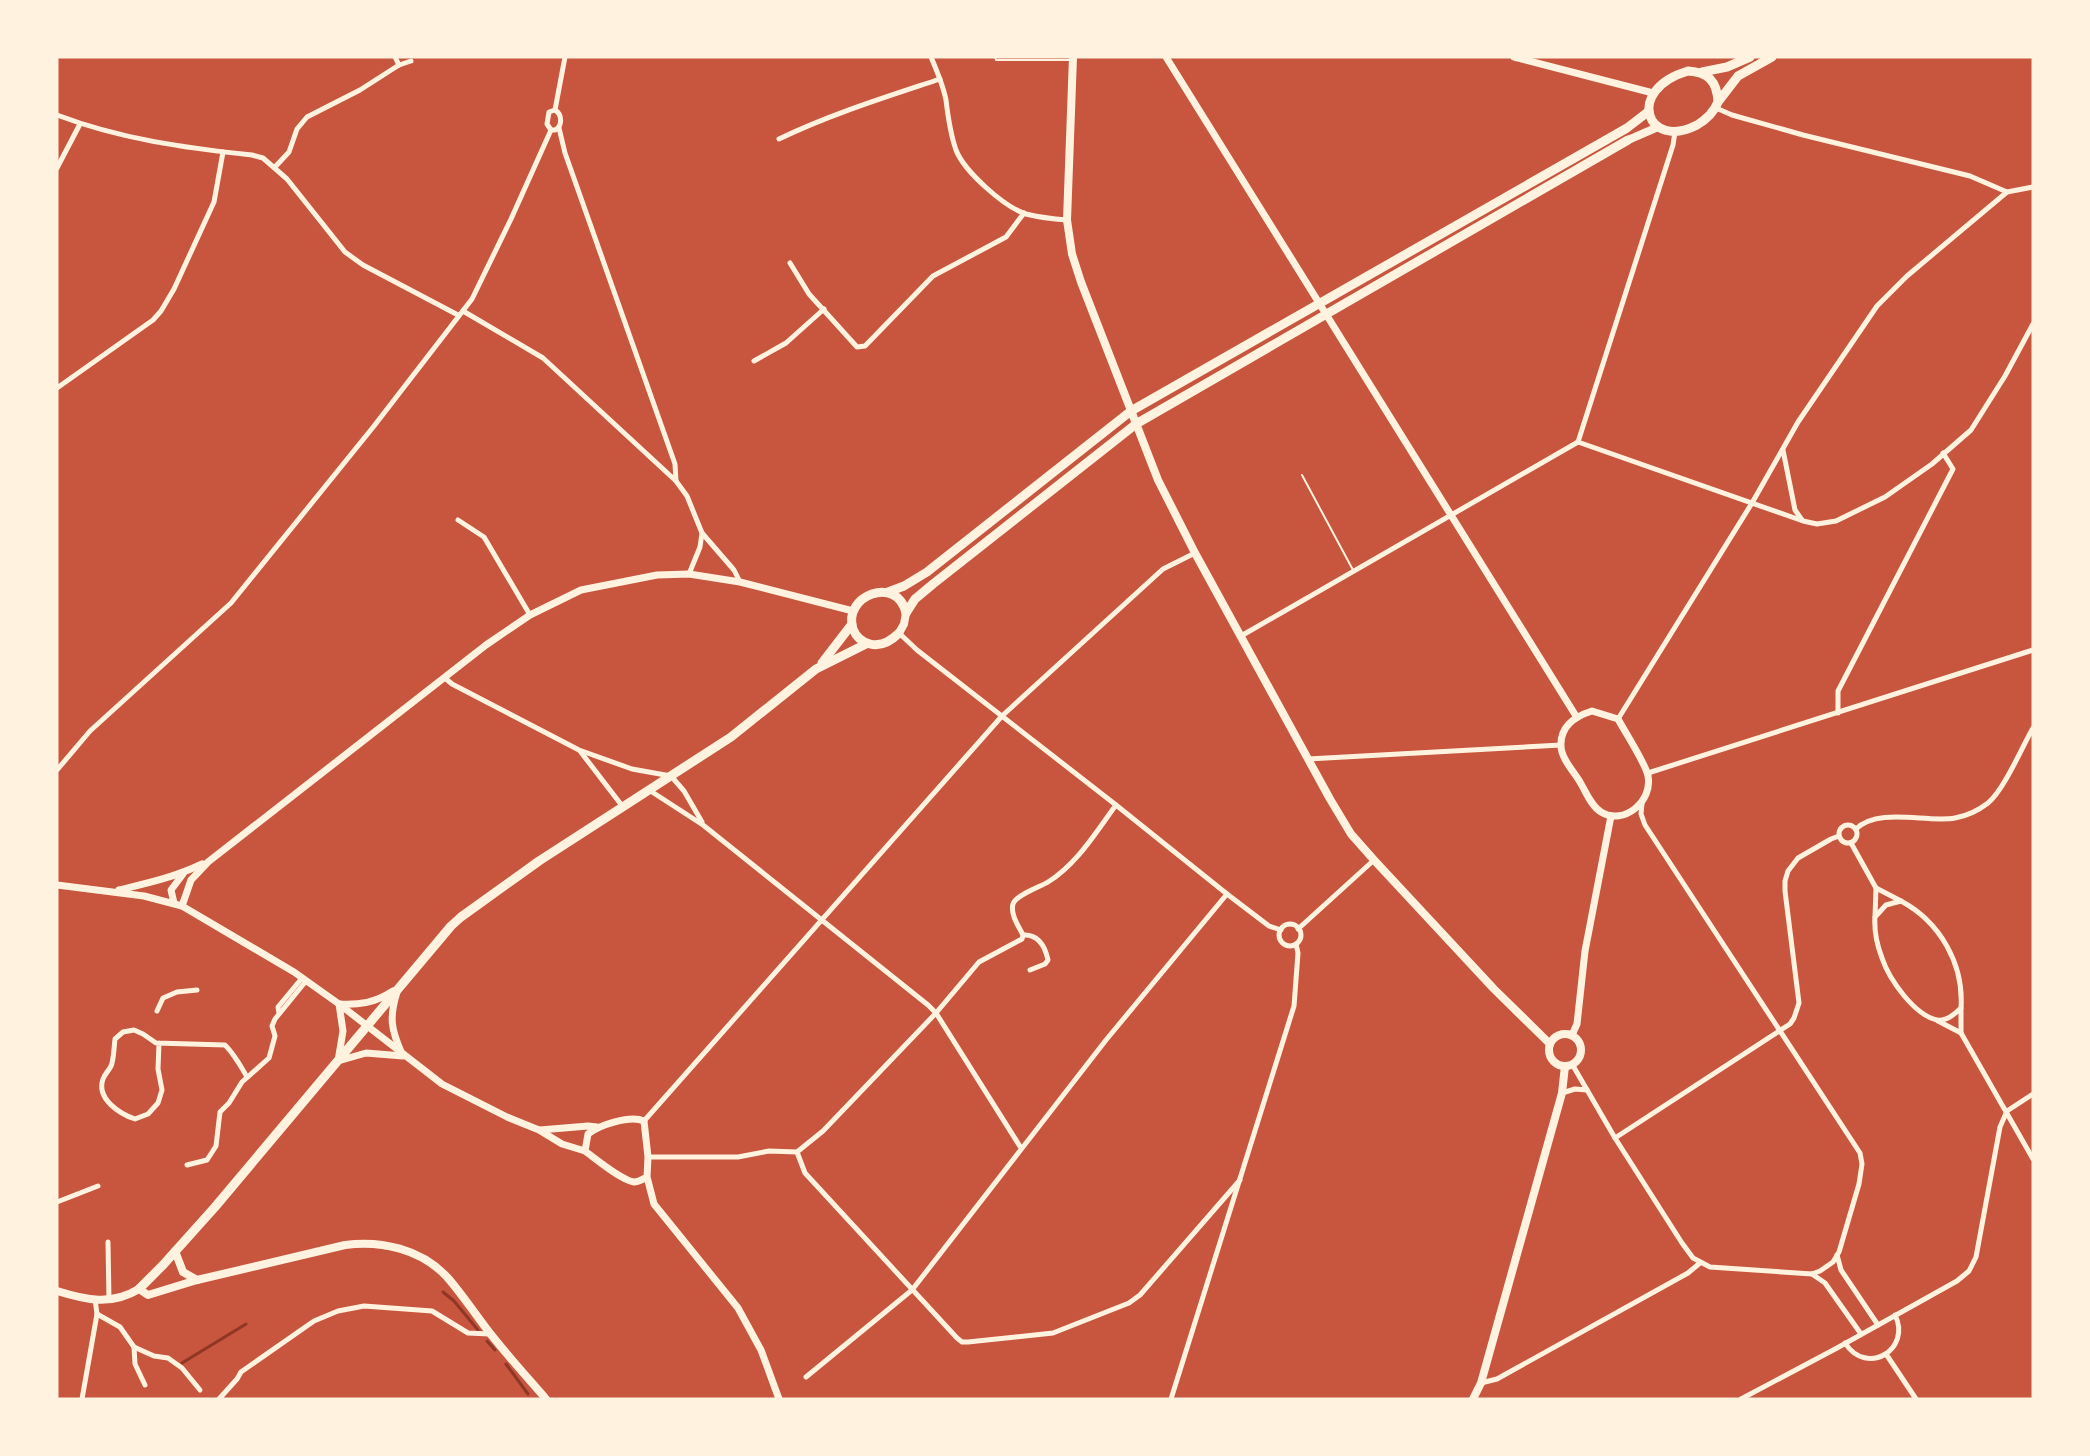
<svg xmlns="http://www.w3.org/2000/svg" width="2090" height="1456" font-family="Figtree,sans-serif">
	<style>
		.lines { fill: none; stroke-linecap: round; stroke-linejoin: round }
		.stream { stroke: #8f3625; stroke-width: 3 }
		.service { stroke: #fff3e0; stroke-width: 2 }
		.minor { stroke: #fff3e0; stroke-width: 5 }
		.tertiary { stroke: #fff3e0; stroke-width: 7 }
		.secondary { stroke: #fff3e0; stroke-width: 8 }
		.primary { stroke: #fff3e0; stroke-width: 8 }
		.trunk { stroke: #fff3e0; stroke-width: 9 }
	</style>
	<rect width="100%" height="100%" fill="#c8553d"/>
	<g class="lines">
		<g class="stream">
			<polyline points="443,1292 454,1301 478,1330"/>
			<polyline points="487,1341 495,1350"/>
			<polyline points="182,1363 246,1324"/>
			<polyline points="506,1364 528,1394"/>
		</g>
		<g class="service">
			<polyline points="995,57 996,60 1070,60"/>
			<polyline points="1302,475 1353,570"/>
		</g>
		<g class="minor">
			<polyline points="395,57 399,65"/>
			<path d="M931 57C937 71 943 85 946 100 948 117 950 133 956 150 964 171 1004 207 1026 214 1038 217 1053 219 1067 220"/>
			<polyline points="1716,108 1732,115 1803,135 1970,176 2007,192"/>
			<polyline points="555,110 565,57"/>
			<path d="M57 115C120 139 185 148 252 155L263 158 287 179 345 252 363 265 458 315"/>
			<polyline points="559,128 565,153 675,464 676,481"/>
			<path d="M779 139C831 114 886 97 940 79"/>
			<polyline points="275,167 289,152 297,129 307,117 360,90 399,65 411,61"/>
			<polyline points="57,168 80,124"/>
			<polyline points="790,263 809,294 857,347 865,346 933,276 1006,237 1024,213"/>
			<polyline points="463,311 543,358 676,481 687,496 702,533 734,570 740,582"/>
			<polyline points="754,361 786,343 824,309"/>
			<polyline points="57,388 153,320 161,311 174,289 214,202 223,152"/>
			<polyline points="1578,442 1803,521 1817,524 1836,521 1885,497 1932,464 1971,430 2005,376 2033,324"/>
			<polyline points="1578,442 1673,145 1675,132"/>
			<polyline points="1783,450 1795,510 1802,520"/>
			<polyline points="458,520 484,537 530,615"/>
			<polyline points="689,574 700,547 702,533"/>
			<polyline points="899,633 917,650 1116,805 1227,894 1269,926 1281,930"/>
			<polyline points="1241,636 1578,442"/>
			<polyline points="445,678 452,684 579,750 632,769 671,776 684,791 702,822"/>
			<polyline points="1838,713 1838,691 1953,469 1943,453"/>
			<polyline points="1618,719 1752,503 1798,422 1877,306 1907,276 2007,192 2033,187"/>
			<polyline points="580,751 623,807"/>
			<polyline points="1308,759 1561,745"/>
			<path d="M57 770 90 731 231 603 374 426 472 299 511 219 551 130 547 124 549 112 555 110C562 114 563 126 555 130H551"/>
			<polyline points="1648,773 2033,650"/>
			<polyline points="649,790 703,825 928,1005 936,1013 1021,1148"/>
			<circle cx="1848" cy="834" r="9"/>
			<path d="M1856 829C1879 807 1926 823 1955 818 1966 816 1979 810 1988 803 2004 790 2022 747 2033 728"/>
			<polyline points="1851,843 1876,888 1901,901"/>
			<path d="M1901 901C1940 922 1964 964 1961 1008 1955 1014 1946 1022 1937 1020 1914 1015 1889 979 1882 958 1877 945 1874 931 1875 917L1886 905Z"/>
			<polyline points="1875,917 1876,888"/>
			<circle cx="1290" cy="935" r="11"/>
			<polyline points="1298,929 1374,860"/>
			<path d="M1023 935C1038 934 1045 946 1048 960L1045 964 1030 970"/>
			<polyline points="157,1011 163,998 177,992 197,990"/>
			<polyline points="279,1013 278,1007 302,978"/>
			<polyline points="1938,1021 1961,1033"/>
			<polyline points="1961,1033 2033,1159"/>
			<polyline points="1961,1033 1961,1008"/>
			<path d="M159 1043 158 1069 162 1090 158 1103 148 1114 135 1119C120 1114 96 1099 103 1079 105 1073 111 1069 112 1063 114 1055 114 1047 115 1039L123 1032 134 1030 143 1034 156 1043 225 1045C235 1055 240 1065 247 1077"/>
			<polyline points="1572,1064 1615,1138 1682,1243 1693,1258 1710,1267 1812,1274 1820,1271 1833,1262 1839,1252 1859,1184 1862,1164 1860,1153 1645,825 1641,814 1642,804"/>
			<polyline points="1562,1093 1575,1089 1587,1090"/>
			<polyline points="644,1121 1002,716 1163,569 1195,553"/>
			<polyline points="1615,1138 1790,1024 1794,1018 1799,1003 1785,891 1785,881 1788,871 1798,858 1831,839 1839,836"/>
			<polyline points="797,1152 805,1173 957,1338 962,1342 968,1342 1053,1333 1129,1303 1140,1295 1240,1180"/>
			<path d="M648 1157H738L769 1151 797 1152 823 1131 936 1013 979 962 1022 939 1023 935C1019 927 1010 914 1013 904 1016 895 1040 887 1048 882 1077 864 1096 832 1116 805"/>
			<polyline points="187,1165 207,1160 216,1146 220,1112 229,1103 242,1082 269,1058 275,1036 272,1026 275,1019 306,981"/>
			<polyline points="57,1202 98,1186"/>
			<polyline points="108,1242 109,1300"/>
			<polyline points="1837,1255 1841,1270 1878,1325"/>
			<polyline points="1812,1274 1825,1283 1861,1334"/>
			<polyline points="97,1314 120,1327 134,1347 135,1364 145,1385"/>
			<path d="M1845 1343C1867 1377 1912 1349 1895 1315"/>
			<polyline points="134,1347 154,1356 168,1358 182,1368 200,1390"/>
			<polyline points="1886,1354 1916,1399"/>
			<polyline points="806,1377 912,1290 1106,1040 1227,894"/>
			<polyline points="1481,1383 1497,1379 1688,1273 1700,1263"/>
			<polyline points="82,1399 97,1314 95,1299"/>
			<polyline points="219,1399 237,1379 241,1372 314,1321 338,1311 364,1306 432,1311 468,1333 490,1334"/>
			<polyline points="1171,1399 1294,1006 1298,953 1296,944"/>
			<polyline points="1741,1399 1837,1348 1957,1281 1969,1271 1976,1257 2000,1127 2007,1111 2033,1094"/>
		</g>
		<g class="tertiary">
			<polyline points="1166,57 1576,716"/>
			<polyline points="1514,57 1653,93"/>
			<path d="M1592 711 1618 719C1625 732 1646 764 1648 776 1653 801 1624 826 1601 812 1591 806 1586 792 1580 782 1574 772 1561 758 1561 746 1560 726 1576 716 1592 711Z"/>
			<polyline points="57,885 144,896 182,906 294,972 339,1004 442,1084 507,1117 539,1130 562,1144 585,1151"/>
			<path d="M119 890C148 883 175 877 202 864"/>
			<polyline points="174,903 171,890 183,874"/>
			<polyline points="182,906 191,880 208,862 486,645 530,615 581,590 657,575 689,574 740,582 853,611"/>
			<path d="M397 992C389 1018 391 1029 402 1054"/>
			<polyline points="339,1004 343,1031 338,1061 366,1053 403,1056"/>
			<path d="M339 1004C359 1005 375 1003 393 991"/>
			<polyline points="1572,1035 1577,1024 1585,951 1611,816"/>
			<polyline points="540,1130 588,1126 597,1127"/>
			<path d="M647 1177C643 1179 638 1182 634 1182 621 1180 596 1159 585 1151L588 1134C599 1125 630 1115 644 1121L648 1157 647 1177 654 1204 738 1308 761 1350 779 1399"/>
		</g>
		<g class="secondary">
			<polyline points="1073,57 1067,220 1072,254 1081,282 1158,480 1195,553 1330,799 1351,834 1374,860 1494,989 1549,1043"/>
			<circle cx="1565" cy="1050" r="16"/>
			<polyline points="175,1251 183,1272 197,1280"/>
			<path d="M57 1291C86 1300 111 1306 139 1289L148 1295 197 1280 345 1245C381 1240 421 1249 447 1277 462 1294 475 1314 489 1332 507 1355 527 1377 546 1399"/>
			<polyline points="1473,1399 1481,1383 1562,1093 1565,1066"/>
		</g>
		<g class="primary">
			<polyline points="1628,140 1658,127"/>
			<polyline points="899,633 904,624 906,613"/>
		</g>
		<g class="trunk">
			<path d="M1688 71C1708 72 1717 81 1718 102 1714 112 1707 119 1697 125 1647 151 1624 90 1688 71Z"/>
			<polyline points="1702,72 1727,67 1750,57"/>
			<polyline points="1718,102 1738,76 1772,57"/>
			<polyline points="888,592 904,586 927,572 1131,411 1627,128 1649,111"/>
			<polyline points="906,613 915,599 933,584 1136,424 1628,140"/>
			<path d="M899 633C891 641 882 647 870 644 862 642 856 637 853 629 842 596 897 574 906 613"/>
			<polyline points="822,663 852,624"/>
			<polyline points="139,1289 163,1265 215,1207 451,926 461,917 539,861 731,737 816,669 866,644"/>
		</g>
	</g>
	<rect width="2090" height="1456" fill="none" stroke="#fff3e0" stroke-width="117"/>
</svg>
